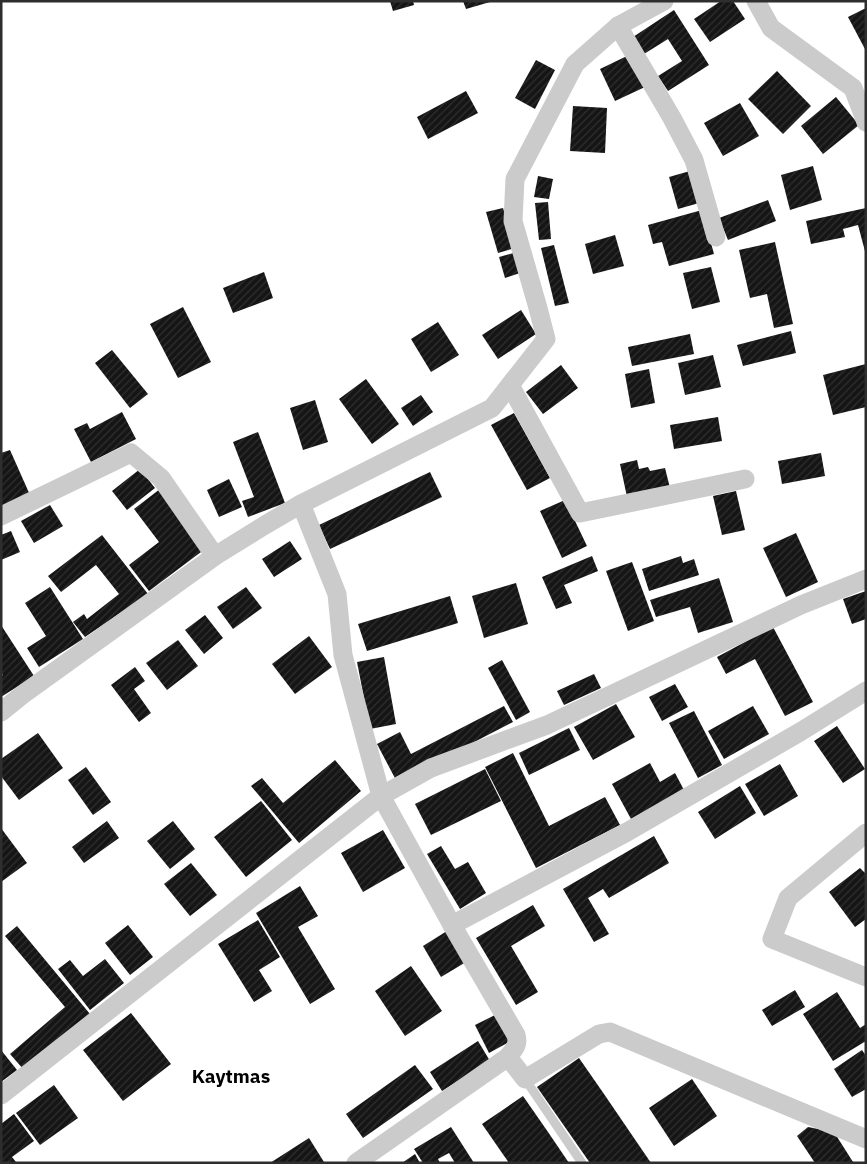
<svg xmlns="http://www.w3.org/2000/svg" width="867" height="1164" font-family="'IBM Plex Sans',sans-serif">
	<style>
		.building { fill: url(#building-hatch) }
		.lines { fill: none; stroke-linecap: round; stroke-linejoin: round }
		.service { stroke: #cbcbcb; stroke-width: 9 }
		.minor { stroke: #cbcbcb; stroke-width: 19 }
		.labels { text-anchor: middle; stroke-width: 5; stroke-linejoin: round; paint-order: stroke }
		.quarter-label { font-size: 19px; font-weight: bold; fill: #000; stroke: #fff }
	</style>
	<defs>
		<pattern id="building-hatch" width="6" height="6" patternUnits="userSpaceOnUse" patternTransform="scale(1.25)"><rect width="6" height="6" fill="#151515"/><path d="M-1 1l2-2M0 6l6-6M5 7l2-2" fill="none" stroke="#2f2f2f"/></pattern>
	</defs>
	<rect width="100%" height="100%" fill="#fff"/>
	<g class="building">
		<polygon points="390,1 413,1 414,5 393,11"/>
		<polygon points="463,1 490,1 490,2 466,9"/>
		<polygon points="721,1 733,1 745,19 710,42 694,19"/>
		<polygon points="866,8 866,51 848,17"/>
		<polygon points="674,10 709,65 668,91 658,76 682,61 668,39 644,54 633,37"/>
		<polygon points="629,55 645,87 615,101 600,69"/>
		<polygon points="536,60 555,70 535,109 515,98"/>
		<polygon points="777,71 811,106 783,134 748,99"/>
		<polygon points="466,91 478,113 428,139 417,117"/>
		<polygon points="836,97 859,125 823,154 801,126"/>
		<polygon points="740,103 759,136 723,156 704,123"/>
		<polygon points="573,106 607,108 605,153 570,151"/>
		<polygon points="813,166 822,200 790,210 781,175"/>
		<polygon points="690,171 699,203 678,209 669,177"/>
		<polygon points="538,176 553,179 549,199 534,197"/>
		<polygon points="768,200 776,221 728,240 719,218"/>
		<polygon points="548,202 551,239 539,240 535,203"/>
		<polygon points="503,208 515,248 498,253 486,212"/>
		<polygon points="866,208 866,255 858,225 843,229 845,237 811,244 806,221"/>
		<polygon points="702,210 714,254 669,266 662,242 653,244 648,225"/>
		<polygon points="615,235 624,266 593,274 585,244"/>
		<polygon points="775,242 793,324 774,328 767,294 750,298 739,250"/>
		<polygon points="554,245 569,303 555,306 541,248"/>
		<polygon points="517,252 523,272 505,278 499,257"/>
		<polygon points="711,267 720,302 692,309 683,273"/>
		<polygon points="264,272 273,298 233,313 223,288"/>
		<polygon points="183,307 211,362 178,378 150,324"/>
		<polygon points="521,310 536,334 498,359 482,335"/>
		<polygon points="438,322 459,355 431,372 411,339"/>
		<polygon points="791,331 796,353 743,366 737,345"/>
		<polygon points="690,334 694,354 632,366 628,347"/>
		<polygon points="112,350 148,394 130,408 95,363"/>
		<polygon points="713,355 721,387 685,395 678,363"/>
		<polygon points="866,364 866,407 833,415 823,375"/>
		<polygon points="561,365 578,388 543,414 526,392"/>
		<polygon points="649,369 655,403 631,408 625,374"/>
		<polygon points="366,379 399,424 372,444 339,399"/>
		<polygon points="421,395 433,412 413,426 401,408"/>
		<polygon points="315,400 328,442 303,450 290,408"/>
		<polygon points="122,412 136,439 91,462 74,429 87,423 90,429"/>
		<polygon points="514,413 550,478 527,490 491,425"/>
		<polygon points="718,417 722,441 674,449 670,425"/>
		<polygon points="258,432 285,503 248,517 242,501 254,497 233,442"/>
		<polygon points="10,450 30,495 1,507 1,453"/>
		<polygon points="821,453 825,476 782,484 778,461"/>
		<polygon points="637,460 639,469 648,467 650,471 665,468 670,488 627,497 620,464"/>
		<polygon points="140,469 155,488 127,510 112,491"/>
		<polygon points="430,472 442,497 330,549 319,525"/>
		<polygon points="229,479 242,507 219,517 207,490"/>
		<polygon points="160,489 205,549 149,591 129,565 159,542 134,509"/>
		<polygon points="736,491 745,530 722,535 713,496"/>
		<polygon points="565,500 587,546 562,558 540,511"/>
		<polygon points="50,505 63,526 34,543 21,521"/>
		<polygon points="11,531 20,552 1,560 1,535"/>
		<polygon points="796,533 818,582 786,597 763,548"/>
		<polygon points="102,535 148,594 85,637 73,622 84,614 87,619 119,594 96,565 61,592 48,576"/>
		<polygon points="290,541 302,559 274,577 262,559"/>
		<polygon points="592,556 598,571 564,585 572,603 556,609 542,577"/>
		<polygon points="681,556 683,563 694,559 699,575 649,591 642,569"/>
		<polygon points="632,562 654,621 628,631 606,571"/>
		<polygon points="719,578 733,622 698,633 690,607 656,617 650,600"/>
		<polygon points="516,583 528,624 484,638 472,596"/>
		<polygon points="50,587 83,639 39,667 27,648 46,636 25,603"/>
		<polygon points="246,587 262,608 233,629 217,607"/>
		<polygon points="866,591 866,619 852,624 843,599"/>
		<polygon points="450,596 458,623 367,651 358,624"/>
		<polygon points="205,615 223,638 204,654 185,630"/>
		<polygon points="1,625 34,676 1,697 1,676 3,675 1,673"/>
		<polygon points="773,627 813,702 785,716 755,659 726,674 717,657"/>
		<polygon points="309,636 332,667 295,694 272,664"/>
		<polygon points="178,640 198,666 167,690 146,663"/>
		<polygon points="384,657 396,724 370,729 357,662"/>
		<polygon points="502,660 530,712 516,720 488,668"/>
		<polygon points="135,667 145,681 134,689 151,713 139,722 111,685"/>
		<polygon points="594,674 601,688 564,705 557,691"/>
		<polygon points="675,684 688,707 662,721 649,697"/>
		<polygon points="616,704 635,737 593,760 574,727"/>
		<polygon points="504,706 513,722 397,782 377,744 400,732 411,754"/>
		<polygon points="753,706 769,734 724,759 708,731"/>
		<polygon points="694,711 722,765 698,778 669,723"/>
		<polygon points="837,726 865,769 843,783 814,741"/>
		<polygon points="569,728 580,750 529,775 519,753"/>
		<polygon points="38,733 63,768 19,800 1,776 1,759"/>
		<polygon points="513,753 549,826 605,797 620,825 536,868 485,767"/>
		<polygon points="335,760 361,791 299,843 251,786 262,778 283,803"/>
		<polygon points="650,763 660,782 675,773 684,790 631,819 612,784"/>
		<polygon points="780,764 798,796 764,816 745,784"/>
		<polygon points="86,767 111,802 93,815 68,780"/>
		<polygon points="485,769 501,801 431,835 415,804"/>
		<polygon points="740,786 756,813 715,839 698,812"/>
		<polygon points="261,801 292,840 246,877 214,837"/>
		<polygon points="107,821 119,838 84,863 72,847"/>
		<polygon points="173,821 195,849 170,869 147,841"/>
		<polygon points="1,828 27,863 1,882"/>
		<polygon points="383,830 405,868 363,892 341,853"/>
		<polygon points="654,836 669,863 609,898 603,889 588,898 609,934 594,942 563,889"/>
		<polygon points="441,846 455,869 468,862 486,893 460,909 427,854"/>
		<polygon points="191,863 217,895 190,916 164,884"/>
		<polygon points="860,868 866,874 866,919 855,927 829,892"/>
		<polygon points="300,886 318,916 298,927 335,989 310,1004 256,913"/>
		<polygon points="533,905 545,926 511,946 538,992 516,1005 476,938"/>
		<polygon points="258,920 280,957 259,970 272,991 254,1002 218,944"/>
		<polygon points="128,925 153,957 130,975 105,943"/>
		<polygon points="17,926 90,1014 24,1070 10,1054 65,1007 5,936"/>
		<polygon points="447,931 466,962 441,977 423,946"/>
		<polygon points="105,959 124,983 90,1010 58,969 70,960 83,976"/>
		<polygon points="411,966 442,1011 405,1036 375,991"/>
		<polygon points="795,990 805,1007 772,1026 762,1010"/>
		<polygon points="837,992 860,1028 866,1024 866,1041 833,1061 803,1014"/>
		<polygon points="131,1013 171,1064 123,1101 83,1050"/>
		<polygon points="497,1014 511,1041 489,1053 475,1025"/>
		<polygon points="478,1041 490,1061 442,1091 430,1072"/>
		<polygon points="1,1050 17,1070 1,1082"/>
		<polygon points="862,1050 866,1056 866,1089 852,1097 834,1069"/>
		<polygon points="579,1058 604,1094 651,1163 590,1163 537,1087"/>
		<polygon points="415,1065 433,1089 363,1138 346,1114"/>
		<polygon points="692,1079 717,1116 674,1146 649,1108"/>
		<polygon points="54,1085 78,1118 40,1145 16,1113"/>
		<polygon points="523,1096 548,1132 569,1163 509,1163 482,1124"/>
		<polygon points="14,1114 34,1141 12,1157 16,1162 14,1163 1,1163 1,1124"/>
		<polygon points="451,1127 474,1163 455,1163 449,1153 438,1159 440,1163 423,1163 414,1149"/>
		<polygon points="808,1127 834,1132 853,1162 852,1163 815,1163 797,1136"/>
		<polygon points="309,1138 324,1162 322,1163 270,1163"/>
		<polygon points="415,1154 420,1163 402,1163"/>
	</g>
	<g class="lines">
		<polyline class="service" points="525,1079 582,1163"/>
		<g class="minor">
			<polyline points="756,1 771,28 853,88 866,122"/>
			<polyline points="618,26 672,118 694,160 716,237"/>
			<polyline points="510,385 580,513 745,479"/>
			<path d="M301 504 337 594 343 655 381 796 452 925 516 1035C519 1045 514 1049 508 1057L356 1163"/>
			<polyline points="1,516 131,453 161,478 215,556"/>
			<polyline points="1,712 22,695 215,556 265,525 301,504 492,408 546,339 538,308 513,221 515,179 575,64 618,26 664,1"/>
			<polyline points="866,833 788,898 772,939 866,977"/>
			<polyline points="452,925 627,832 800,732 866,691"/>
			<polyline points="508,1057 525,1079 599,1034 610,1032 866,1139"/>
			<polyline points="1,1095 381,796 431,768 547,725 801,605 866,579"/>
		</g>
	</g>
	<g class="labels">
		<g class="quarter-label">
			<text x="231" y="1083">Kaytmas</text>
		</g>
	</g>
	<rect width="867" height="1164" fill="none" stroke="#2e2e2e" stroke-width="5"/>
</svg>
